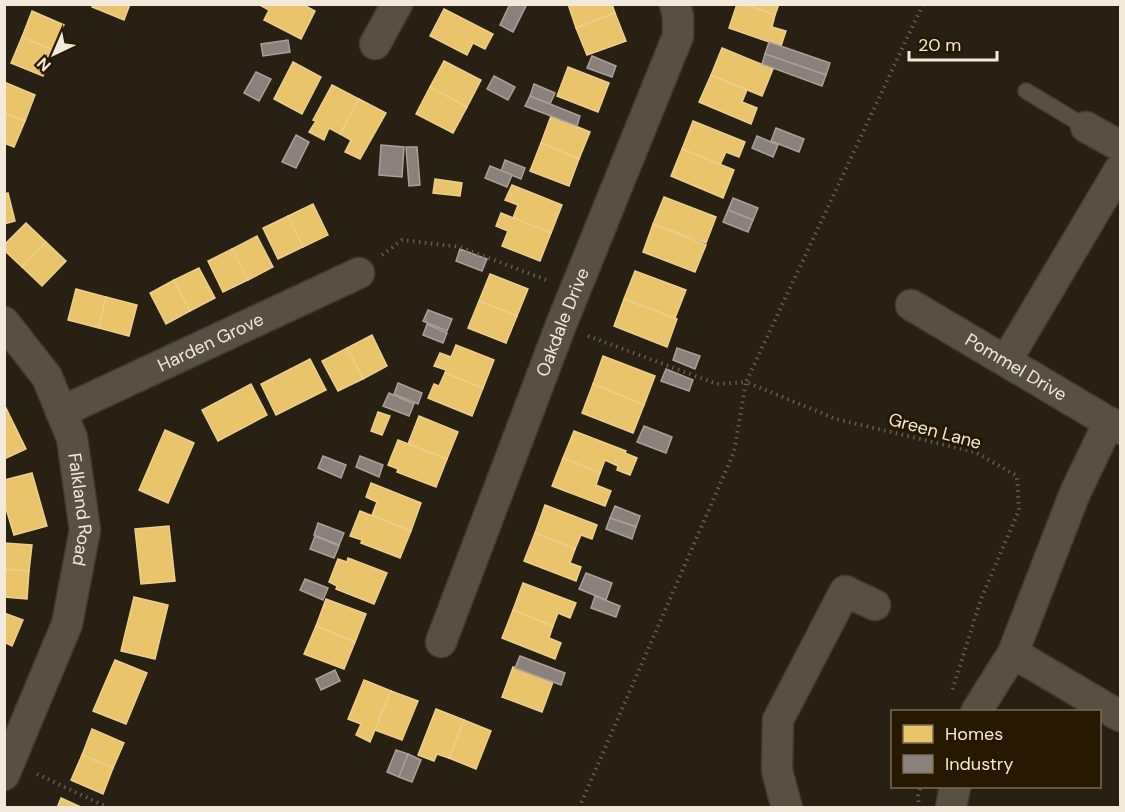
<svg xmlns="http://www.w3.org/2000/svg" width="1125" height="812" font-family="'DM Sans',sans-serif">
	<style>
		.homes { fill: #e9c46a; stroke: #eccf8c; stroke-width: 1.5 }
		.industry { fill: #8a817c; stroke: #aaa098; stroke-width: 1.5 }
		.lines { fill: none; stroke-linecap: round; stroke-linejoin: round }
		.lane-casing { stroke: #433b30; stroke-width: 18 }
		.street-casing { stroke: #433b30; stroke-width: 33 }
		.path { stroke: #635c50; stroke-width: 4; stroke-dasharray: 1.5 4.5; stroke-linecap: butt }
		.lane { stroke: #585042; stroke-width: 15 }
		.street { stroke: #585042; stroke-width: 30 }
		.labels { text-anchor: middle; stroke-width: 6; stroke-linejoin: round; paint-order: stroke }
		.street-label { font-size: 18px; fill: #f3e9da; stroke: #271901 }
	</style>
	<rect width="100%" height="100%" fill="#282012"/>
	<g class="homes">
		<polygon points="94,4 130,4 124,20 92,7"/>
		<polygon points="258,4 302,4 315,11 301,39 264,20 269,10"/>
		<polygon points="568,4 612,4 615,13 576,28"/>
		<polygon points="737,4 745,4 775,15 772,27 786,31 781,46 729,28"/>
		<polygon points="745,4 779,4 775,15"/>
		<polygon points="444,9 493,34 485,49 473,43 467,55 430,36"/>
		<polygon points="32,11 64,25 53,50 22,37"/>
		<polygon points="615,13 626,41 587,55 576,28"/>
		<polygon points="22,37 53,50 43,76 11,63"/>
		<polygon points="722,48 773,69 762,96 711,75"/>
		<polygon points="444,61 481,80 467,107 430,87"/>
		<polygon points="293,62 321,77 302,114 274,99"/>
		<polygon points="568,67 609,83 598,112 557,96"/>
		<polygon points="711,75 747,90 742,102 757,108 751,124 699,102"/>
		<polygon points="4,82 35,95 25,121 4,113"/>
		<polygon points="332,85 359,99 340,134 329,128 324,140 309,132 316,121 313,120"/>
		<polygon points="430,87 467,107 453,133 416,114"/>
		<polygon points="359,99 386,113 360,159 345,152 351,140 340,134"/>
		<polygon points="4,113 25,121 14,147 4,143"/>
		<polygon points="551,116 590,132 579,159 541,143"/>
		<polygon points="693,121 745,142 739,157 726,152 720,165 682,149"/>
		<polygon points="541,143 579,159 569,186 530,171"/>
		<polygon points="682,149 734,170 723,198 671,176"/>
		<polygon points="435,179 462,183 460,196 433,193"/>
		<polygon points="512,185 562,205 551,233 513,218 518,205 505,200"/>
		<polygon points="8,193 15,221 4,224 4,194"/>
		<polygon points="664,197 716,217 706,243 653,224"/>
		<polygon points="313,204 328,235 303,247 288,216"/>
		<polygon points="501,213 551,233 540,261 502,246 508,231 496,226"/>
		<polygon points="288,216 303,247 278,259 263,228"/>
		<polygon points="26,223 46,242 22,267 4,250 4,245"/>
		<polygon points="653,224 706,245 695,272 643,252"/>
		<polygon points="257,236 273,267 248,280 232,249"/>
		<polygon points="46,242 66,261 42,286 22,267"/>
		<polygon points="232,249 248,280 223,292 208,261"/>
		<polygon points="199,268 215,298 190,311 174,280"/>
		<polygon points="635,271 686,290 675,318 624,299"/>
		<polygon points="490,274 528,289 517,316 479,301"/>
		<polygon points="174,280 190,311 166,324 150,293"/>
		<polygon points="76,289 106,297 99,328 68,320"/>
		<polygon points="106,297 137,305 129,336 99,328"/>
		<polygon points="624,299 677,319 667,347 614,326"/>
		<polygon points="479,301 517,316 506,343 468,328"/>
		<polygon points="372,335 387,366 363,379 347,348"/>
		<polygon points="456,345 494,360 483,388 445,373 446,370 434,366 440,353 451,357"/>
		<polygon points="347,348 363,379 338,391 322,361"/>
		<polygon points="603,356 655,376 644,405 593,384"/>
		<polygon points="310,359 326,390 276,415 261,384"/>
		<polygon points="445,373 483,388 472,416 428,398 434,384 439,386"/>
		<polygon points="251,384 267,415 218,441 202,410"/>
		<polygon points="593,384 644,405 633,433 582,413"/>
		<polygon points="4,404 26,449 4,459"/>
		<polygon points="378,412 390,416 382,435 371,431"/>
		<polygon points="419,416 458,432 447,459 408,444"/>
		<polygon points="165,430 194,443 168,503 139,490"/>
		<polygon points="574,431 626,451 625,453 637,458 630,475 617,470 618,466 605,460 600,473 563,458"/>
		<polygon points="398,440 447,459 436,487 397,472 398,469 388,465"/>
		<polygon points="563,458 600,473 596,485 611,491 605,506 552,486"/>
		<polygon points="32,473 47,526 14,535 4,502 4,480"/>
		<polygon points="371,483 421,503 411,531 372,515 377,502 366,497"/>
		<polygon points="545,505 597,525 592,539 581,535 575,549 535,533"/>
		<polygon points="360,511 411,531 400,558 361,543 362,540 350,536"/>
		<polygon points="169,526 175,581 141,584 135,529"/>
		<polygon points="535,533 575,549 570,563 581,567 576,581 524,561"/>
		<polygon points="4,543 32,545 29,571 4,569"/>
		<polygon points="348,558 387,573 374,604 336,589 337,586 329,582 338,559 347,562"/>
		<polygon points="4,569 29,571 27,599 4,597"/>
		<polygon points="523,583 576,603 570,618 558,613 553,626 513,610"/>
		<polygon points="134,597 168,605 155,659 121,651"/>
		<polygon points="326,599 366,614 355,642 316,626"/>
		<polygon points="513,610 553,626 549,638 561,643 555,659 502,638"/>
		<polygon points="4,613 23,620 12,646 4,642"/>
		<polygon points="316,626 355,642 344,669 304,654"/>
		<polygon points="115,660 147,673 126,724 93,711"/>
		<polygon points="513,667 553,682 542,712 502,697"/>
		<polygon points="364,680 391,691 370,742 356,735 361,724 348,719"/>
		<polygon points="391,691 418,701 402,740 375,730"/>
		<polygon points="436,709 464,720 449,758 437,754 434,761 418,755"/>
		<polygon points="464,720 491,731 476,769 449,758"/>
		<polygon points="92,729 124,743 113,768 82,755"/>
		<polygon points="82,755 113,768 103,794 71,780"/>
		<polygon points="61,798 83,808 57,808"/>
	</g>
	<g class="industry">
		<polygon points="510,4 527,4 513,32 500,25"/>
		<polygon points="288,40 290,52 263,56 261,44"/>
		<polygon points="769,42 830,63 826,75 765,54"/>
		<polygon points="765,54 826,75 822,86 762,64"/>
		<polygon points="592,56 616,66 612,77 587,68"/>
		<polygon points="256,72 271,79 259,101 244,93"/>
		<polygon points="494,76 515,87 508,100 487,89"/>
		<polygon points="534,84 555,93 550,104 530,96"/>
		<polygon points="530,96 580,116 577,126 525,106"/>
		<polygon points="776,128 804,139 799,152 771,141"/>
		<polygon points="296,135 309,142 296,168 282,162"/>
		<polygon points="757,136 778,145 773,157 752,148"/>
		<polygon points="381,145 404,147 402,177 379,175"/>
		<polygon points="406,147 417,147 420,185 409,186"/>
		<polygon points="505,160 525,168 521,179 501,171"/>
		<polygon points="490,166 512,175 507,187 485,178"/>
		<polygon points="733,198 758,208 753,220 728,210"/>
		<polygon points="728,210 753,220 748,232 723,222"/>
		<polygon points="460,249 487,259 482,271 456,261"/>
		<polygon points="428,310 452,319 447,331 423,321"/>
		<polygon points="427,324 447,333 443,343 423,335"/>
		<polygon points="677,348 700,356 695,369 673,360"/>
		<polygon points="666,369 693,380 689,391 661,381"/>
		<polygon points="398,383 422,393 418,404 394,394"/>
		<polygon points="389,393 414,404 409,416 383,406"/>
		<polygon points="644,426 672,437 666,453 637,442"/>
		<polygon points="323,456 346,465 341,478 318,468"/>
		<polygon points="360,456 383,465 379,477 356,467"/>
		<polygon points="615,506 640,516 636,527 610,518"/>
		<polygon points="610,518 636,527 632,539 606,529"/>
		<polygon points="318,523 344,533 339,545 314,535"/>
		<polygon points="315,536 339,546 334,558 310,549"/>
		<polygon points="586,573 612,583 606,600 579,589"/>
		<polygon points="305,579 328,588 323,600 300,590"/>
		<polygon points="595,596 620,606 616,617 591,608"/>
		<polygon points="520,656 565,673 561,685 515,668"/>
		<polygon points="335,670 340,681 321,690 316,679"/>
		<polygon points="396,750 408,754 399,777 387,772"/>
		<polygon points="408,754 421,760 412,782 399,777"/>
	</g>
	<g class="lines">
		<defs>
			<polyline id="lane" points="1026,91 1086,127"/>
			<g id="street">
				<polyline points="375,44 397,4"/>
				<polyline points="1086,127 1120,146"/>
				<path id="s1" d="M911 305 1120 429"/>
				<path id="s2" d="M4 322 47 377 72 438 85 530 67 624 4 775"/>
				<polyline points="1006,361 1120,169"/>
				<path id="s3" d="M61 412 359 273"/>
				<path id="s4" d="M441 642 561 325 678 36V17L675 4"/>
				<polyline points="1013,653 1120,716"/>
				<polyline points="976,712 1013,653 1075,493 1109,422"/>
				<polyline points="787,808 777,771 778,720 845,591 875,605"/>
				<polyline points="951,808 955,786"/>
			</g>
		</defs>
		<use href="#lane" class="lane-casing"/>
		<use href="#street" class="street-casing"/>
		<g class="path">
			<polyline points="382,255 402,240 460,247 549,281"/>
			<polyline points="588,336 717,384 746,382 923,4"/>
			<polyline points="37,774 109,808"/>
			<polyline points="579,808 734,452 746,382 836,419 975,452 1017,476 1019,510 981,599 952,691"/>
			<polyline points="919,808 918,796 921,786"/>
		</g>
		<use href="#lane" class="lane"/>
		<use href="#street" class="street"/>
	</g>
	<g class="labels">
		<g class="street-label">
			<text dy="6" stroke="none"><textPath href="#s4" startOffset="342">Oakdale Drive</textPath></text>
			<text dy="6" stroke="none"><textPath href="#s3" startOffset="165">Harden Grove</textPath></text>
			<text dy="6" stroke="none"><textPath href="#s1" startOffset="122">Pommel Drive</textPath></text>
			<text transform="translate(935 431) rotate(15)" y="6">Green Lane</text>
			<text dy="6" stroke="none"><textPath href="#s2" startOffset="208">Falkland Road</textPath></text>
		</g>
	</g>
	<rect width="1125" height="812" fill="none" stroke="#f3e9da" stroke-width="12"/>
	<rect x="891" y="710" width="210" height="78" fill="#271901" stroke="#796c58" stroke-width="1.5"/>
	<rect x="903" y="725" width="30" height="18" fill="#e9c46a" stroke="#796c58" stroke-width="1.5"/>
	<text x="945" y="740" font-size="18" fill="#f3e9da">Homes</text>
	<rect x="903" y="755" width="30" height="18" fill="#8a817c" stroke="#796c58" stroke-width="1.5"/>
	<text x="945" y="770" font-size="18" fill="#f3e9da">Industry</text>
	<g transform="translate(54 54) rotate(224)" stroke="#271901" stroke-width="4.5" paint-order="stroke">
	<path d="M0-4.5L10 22L0 15L-10 22Z" fill="#f3e9da"/>
	<text y="-9" font-size="16" font-weight="bold" text-anchor="middle" fill="#f3e9da">N</text>
	</g>
	<path d="M909 51v9h88v-9" fill="none" stroke="#f3e9da" stroke-width="3"/>
	<text x="918" y="51" font-size="18" fill="#f3e9da" stroke="#271901" stroke-width="4.5" paint-order="stroke">20 m</text>
</svg>
